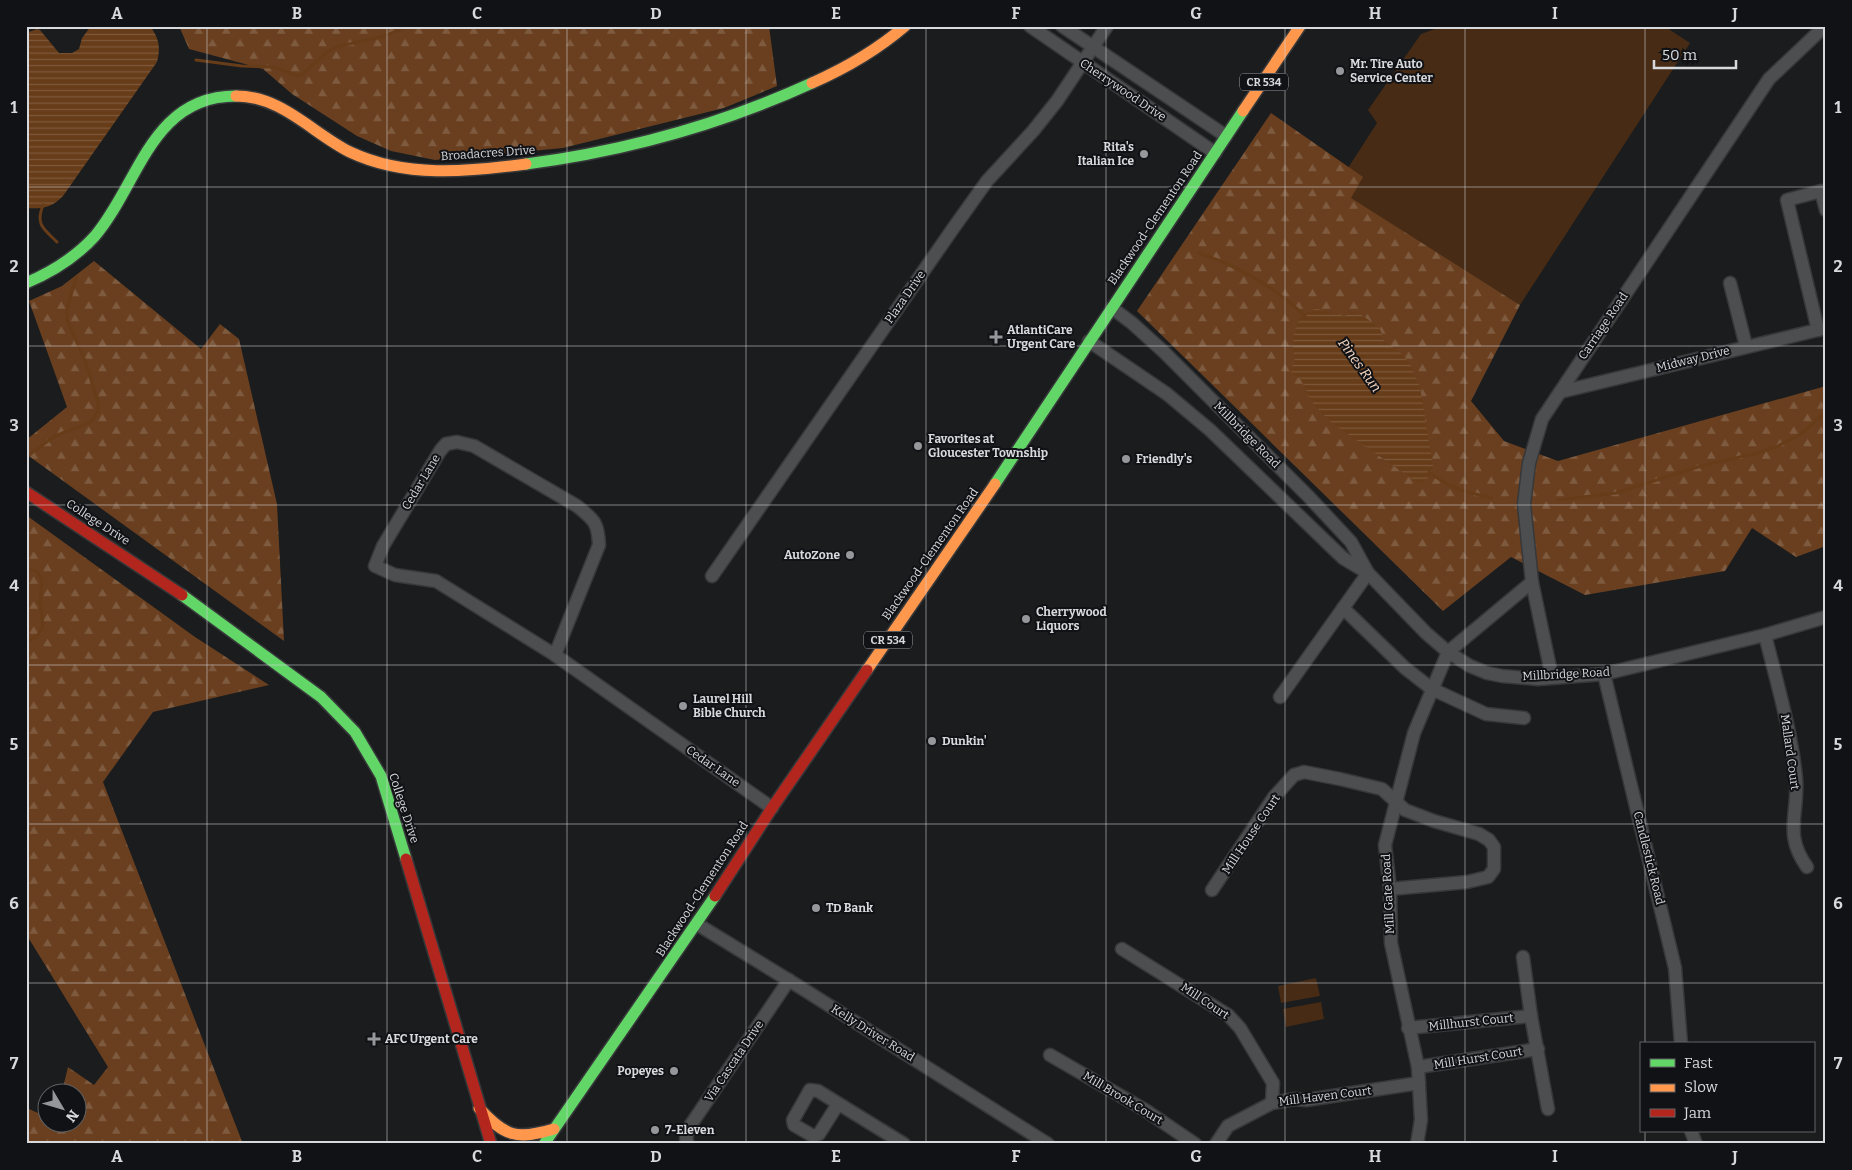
<svg xmlns="http://www.w3.org/2000/svg" width="1852" height="1170" font-family="Bitter,serif">
	<style>
		.green { fill: #472b14 }
		.forest { fill: url(#forest-firs) }
		.water { fill: url(#water-rules) }
		.lines { fill: none; stroke-linecap: round; stroke-linejoin: round }
		.stream { stroke: #673c19; stroke-width: 3 }
		.street-casing { stroke: #37383a; stroke-width: 15 }
		.fast-casing { stroke: #37383a; stroke-width: 14 }
		.slow-casing { stroke: #37383a; stroke-width: 14 }
		.jam-casing { stroke: #37383a; stroke-width: 14 }
		.street { stroke: #4d4e50; stroke-width: 12 }
		.fast { stroke: #63d668; stroke-width: 11 }
		.slow { stroke: #ff974d; stroke-width: 11 }
		.jam { stroke: #b3261e; stroke-width: 11 }
		.grid { fill: none; stroke: #d8d9dc; stroke-width: 1; stroke-opacity: 0.55 }
		.poi-dot { fill: #96979a; stroke: #101216; stroke-width: 2 }
		.labels { text-anchor: middle; stroke-width: 4; stroke-linejoin: round; paint-order: stroke }
		.shield { fill: #101216; stroke: #9c9da1; stroke-width: 1 }
		.shield-label { font-size: 11px; font-weight: bold; fill: #d8d9dc }
		.poi-label { font-size: 12px; font-weight: bold; fill: #d8d9dc; stroke: #101216; text-anchor: start }
		.street-label { font-size: 12px; fill: #d8d9dc; stroke: #101216 }
		.water-label { font-size: 14px; font-style: italic; fill: #f7d7c2; stroke: #101216 }
		.neatline { fill: none; stroke: #d8d9dc; stroke-width: 2 }
		.grid-label { font-size: 16px; text-anchor: middle; font-weight: bold; fill: #d8d9dc }
	</style>
	<defs>
		<pattern id="forest-firs" width="22" height="20" patternUnits="userSpaceOnUse" patternTransform="scale(1.25)"><rect width="22" height="20" fill="#693f1f"/><path d="M5 1l3.5 6h-7zM16 11l3.5 6h-7z" fill="#7e5a3f"/></pattern>
		<pattern id="water-rules" width="6" height="5" patternUnits="userSpaceOnUse" patternTransform="scale(1.25)"><rect width="6" height="5" fill="#673c19"/><path d="M0 2.5h6" fill="none" stroke="#7c583a"/></pattern>
	</defs>
	<rect width="100%" height="100%" fill="#1a1c1e"/>
	<g class="green">
		<polygon points="1443,26 1664,26 1690,43 1520,305 1350,198 1348,168 1377,123 1368,110 1421,34"/>
		<polygon points="1316,978 1320,996 1281,1003 1278,986"/>
		<polygon points="1321,1002 1324,1019 1286,1027 1283,1009"/>
	</g>
	<g class="forest">
		<polygon points="179,26 769,26 777,86 724,108 563,148 435,160 391,151 357,136 292,94 263,69 189,49"/>
		<polygon points="1271,113 1363,177 1351,198 1520,305 1471,401 1504,441 1558,461 1826,386 1826,546 1796,557 1752,528 1725,571 1585,595 1511,557 1443,611 1137,311"/>
		<polygon points="94,261 201,349 220,324 239,339 277,504 284,641 26,454 26,440 67,407 29,301 62,286"/>
		<polygon points="26,515 195,637 269,685 153,712 103,782 243,1144 26,1144 26,1120 29,1109 47,1117 48,1122 78,1122 78,1092 62,1092 68,1067 94,1085 108,1067 26,934"/>
	</g>
	<g class="water">
		<path d="M91 26H150C159 38 161 48 157 62L63 196C52 208 42 209 26 208V33L37 29 40 30 59 53H72L79 49 82 38Z"/>
		<path d="M1317 309 1344 316 1352 312 1360 314 1379 327 1382 334V339L1402 354 1410 364 1420 387 1433 467 1430 476 1422 483 1415 481 1332 423 1314 405 1301 380 1292 373 1290 369 1295 362C1291 343 1293 311 1317 309Z"/>
	</g>
	<g class="lines">
		<g class="stream">
			<polyline points="196,60 242,66 274,67 298,76 303,74 327,52 336,47 381,37 411,26"/>
			<path d="M43 205C35 225 44 229 57 242"/>
			<path d="M1199 253C1238 266 1276 288 1306 317"/>
			<polyline points="26,457 55,436 88,423 94,418 98,411 98,402 85,361 67,320 67,309 76,278"/>
			<path d="M1429 472C1451 489 1465 492 1492 498"/>
			<polyline points="1558,500 1616,493 1701,466 1757,453 1776,447 1801,434 1826,412"/>
			<polyline points="26,569 37,571 42,580 40,602 43,626 38,635 26,643"/>
		</g>
		<defs>
			<g id="street">
				<polyline points="1030,26 1215,153"/>
				<polyline points="1062,26 1226,136"/>
				<polyline points="1730,283 1746,346"/>
				<polyline points="1112,308 1132,323 1164,352 1309,497 1351,542 1368,573 1426,633 1448,652 1470,666 1487,673 1502,676 1538,679 1604,674 1765,635 1826,617"/>
				<polyline points="1818,330 1787,200 1821,191 1826,210"/>
				<polyline points="1089,341 1167,394 1210,430 1343,558 1368,573"/>
				<polyline points="1560,392 1826,328"/>
				<path d="M457 442 474 446 577 506C594 520 598 522 599 545L555 655 436 581 395 575 375 566 383 546 440 451 446 444Z"/>
				<polyline points="712,576 952,230 987,181 1033,131 1057,101 1107,26"/>
				<polyline points="1343,608 1405,668 1432,689 1486,714 1524,718"/>
				<path d="M1765 635C1777 683 1791 730 1796 778 1799 814 1783 834 1807 867"/>
				<polyline points="555,655 772,808"/>
				<polyline points="1604,674 1675,968 1681,1044"/>
				<polyline points="1552,677 1532,582 1524,504 1529,463 1542,419 1769,79 1825,26"/>
				<polyline points="1280,697 1368,573"/>
				<polyline points="1212,890 1274,797 1294,775 1304,772 1340,779 1382,789 1405,810 1434,821 1479,834 1489,840 1494,847 1494,869 1488,877 1467,882 1390,889"/>
				<polyline points="697,924 803,989 1048,1144"/>
				<polyline points="1122,949 1228,1015 1240,1028 1273,1083 1272,1103"/>
				<polyline points="1523,957 1531,1016 1548,1109"/>
				<polyline points="1408,1028 1531,1016"/>
				<polyline points="1050,1055 1145,1110 1195,1144"/>
				<polyline points="1418,1067 1538,1049"/>
				<polyline points="838,1104 819,1134 813,1136 794,1125 793,1120 810,1090 818,1091 904,1144"/>
				<polyline points="1691,1131 1696,1144"/>
				<polyline points="688,1144 686,1138 690,1126 789,980"/>
				<polyline points="1216,1144 1228,1126 1272,1103 1295,1099 1306,1100 1419,1083"/>
				<polyline points="1417,1144 1421,1120 1418,1067 1391,943 1390,889 1385,845 1414,733 1448,652 1532,582"/>
			</g>
			<g id="fast">
				<path d="M526 164C626 151 720 125 812 83"/>
				<path d="M26 283C52 272 76 257 95 236 139 184 151 96 236 96"/>
				<polyline points="995,484 1243,111"/>
				<polyline points="182,595 321,697 355,732 381,776 406,859"/>
				<polyline points="544,1144 715,896"/>
			</g>
			<g id="slow">
				<path d="M812 83C846 68 877 50 905 26"/>
				<path d="M236 96C282 96 312 133 350 152 405 178 467 172 526 164"/>
				<polyline points="1243,111 1300,26"/>
				<polyline points="867,670 995,484"/>
				<path d="M479 1108C505 1137 517 1140 554 1129"/>
			</g>
			<g id="jam">
				<polyline points="26,492 182,595"/>
				<polyline points="406,859 491,1144"/>
				<polyline points="715,896 772,808 867,670"/>
			</g>
		</defs>
		<use href="#street" class="street-casing"/>
		<use href="#fast" class="fast-casing"/>
		<use href="#slow" class="slow-casing"/>
		<use href="#jam" class="jam-casing"/>
		<use href="#street" class="street"/>
		<use href="#fast" class="fast"/>
		<use href="#slow" class="slow"/>
		<use href="#jam" class="jam"/>
	</g>
	<path class="grid" d="M207 26V1144M387 26V1144M567 26V1144M746 26V1144M926 26V1144M1106 26V1144M1285 26V1144M1465 26V1144M1645 26V1044M26 187H1826M26 346H1826M26 505H1826M26 665H1826M26 824H1826M26 983H1826M1645 1131V1144"/>
	<g class="poi-dot">
		<circle cx="1340" cy="71" r="5"/>
		<circle cx="1144" cy="154" r="5"/>
		<path d="M993.5 329.5h5v5h5v5h-5v5h-5v-5h-5v-5h5z"/>
		<circle cx="918" cy="446" r="5"/>
		<circle cx="1126" cy="459" r="5"/>
		<circle cx="850" cy="555" r="5"/>
		<circle cx="1026" cy="619" r="5"/>
		<circle cx="683" cy="706" r="5"/>
		<circle cx="932" cy="741" r="5"/>
		<circle cx="816" cy="908" r="5"/>
		<path d="M371.5 1031.5h5v5h5v5h-5v5h-5v-5h-5v-5h5z"/>
		<circle cx="674" cy="1071" r="5"/>
		<circle cx="655" cy="1130" r="5"/>
	</g>
	<g class="labels">
		<g class="shield">
			<rect x="1240" y="73.5" width="48" height="17" rx="4"/>
			<rect x="864" y="631.5" width="48" height="17" rx="4"/>
		</g>
		<g class="shield-label">
			<text x="1264" y="86">CR 534</text>
			<text x="888" y="644">CR 534</text>
		</g>
		<g class="poi-label">
			<text x="1350" y="68">Mr. Tire Auto<tspan x="1350" dy="14">Service Center</tspan></text>
			<text x="1134" y="151" text-anchor="end">Rita's<tspan x="1134" dy="14">Italian Ice</tspan></text>
			<text x="1007" y="334">AtlantiCare<tspan x="1007" dy="14">Urgent Care</tspan></text>
			<text x="928" y="443">Favorites at<tspan x="928" dy="14">Gloucester Township</tspan></text>
			<text x="1136" y="463">Friendly's</text>
			<text x="840" y="559" text-anchor="end">AutoZone</text>
			<text x="1036" y="616">Cherrywood<tspan x="1036" dy="14">Liquors</tspan></text>
			<text x="693" y="703">Laurel Hill<tspan x="693" dy="14">Bible Church</tspan></text>
			<text x="942" y="745">Dunkin'</text>
			<text x="826" y="912">TD Bank</text>
			<text x="385" y="1043">AFC Urgent Care</text>
			<text x="664" y="1075" text-anchor="end">Popeyes</text>
			<text x="665" y="1134">7-Eleven</text>
		</g>
		<g class="street-label">
			<text transform="translate(1123 90) rotate(34)" y="4">Cherrywood Drive</text>
			<text transform="translate(488 153) rotate(-4)" y="4">Broadacres Drive</text>
			<text transform="translate(1155 218) rotate(-56)" y="4">Blackwood-Clementon Road</text>
			<text transform="translate(905 297) rotate(-55)" y="4">Plaza Drive</text>
			<text transform="translate(1603 326) rotate(-56)" y="4">Carriage Road</text>
			<text transform="translate(1693 359) rotate(-14)" y="4">Midway Drive</text>
			<text transform="translate(1247 435) rotate(45)" y="4">Millbridge Road</text>
			<text transform="translate(421 482) rotate(-59)" y="4">Cedar Lane</text>
			<text transform="translate(98 522) rotate(33)" y="4">College Drive</text>
			<text transform="translate(930 554) rotate(-55)" y="4">Blackwood-Clementon Road</text>
			<text transform="translate(1566 674) rotate(-3)" y="4">Millbridge Road</text>
			<text transform="translate(1790 752) rotate(82)" y="4">Mallard Court</text>
			<text transform="translate(713 766) rotate(35)" y="4">Cedar Lane</text>
			<text transform="translate(404 808) rotate(72)" y="4">College Drive</text>
			<text transform="translate(1251 834) rotate(-56)" y="4">Mill House Court</text>
			<text transform="translate(1649 858) rotate(76)" y="4">Candlestick Road</text>
			<text transform="translate(702 889) rotate(-57)" y="4">Blackwood-Clementon Road</text>
			<text transform="translate(1388 894) rotate(-93)" y="4">Mill Gate Road</text>
			<text transform="translate(1205 1001) rotate(34)" y="4">Mill Court</text>
			<text transform="translate(1471 1022) rotate(-6)" y="4">Millhurst Court</text>
			<text transform="translate(873 1033) rotate(32)" y="4">Kelly Driver Road</text>
			<text transform="translate(1478 1058) rotate(-9)" y="4">Mill Hurst Court</text>
			<text transform="translate(734 1061) rotate(-56)" y="4">Via Cascata Drive</text>
			<text transform="translate(1325 1096) rotate(-7)" y="4">Mill Haven Court</text>
			<text transform="translate(1123 1098) rotate(31)" y="4">Mill Brook Court</text>
		</g>
		<g class="water-label">
			<text transform="translate(1360 365) rotate(54)" y="5">Pines Run</text>
		</g>
	</g>
	<rect width="1852" height="1170" fill="none" stroke="#101216" stroke-width="55"/>
	<rect x="1640" y="1042" width="175" height="90" fill="#101216" stroke="#606265"/>
	<rect x="1650" y="1059" width="25" height="8" fill="#63d668" stroke="#606265"/>
	<text x="1684" y="1068" font-size="15" fill="#d8d9dc">Fast</text>
	<rect x="1650" y="1084" width="25" height="8" fill="#ff974d" stroke="#606265"/>
	<text x="1684" y="1092" font-size="15" fill="#d8d9dc">Slow</text>
	<rect x="1650" y="1109" width="25" height="8" fill="#b3261e" stroke="#606265"/>
	<text x="1684" y="1118" font-size="15" fill="#d8d9dc">Jam</text>
	<g transform="translate(62 1108) rotate(128)"><circle r="24" fill="#101216" stroke="#606265"/>
	<path d="M0-4L9 19L0 12L-9 19Z" fill="#96979a"/>
	<text y="-8" font-size="14" font-weight="bold" text-anchor="middle" fill="#d8d9dc">N</text>
	</g>
	<path d="M1654 60v8h82v-8" fill="none" stroke="#d8d9dc" stroke-width="2.5"/>
	<text x="1662" y="60" font-size="15" fill="#d8d9dc" stroke="#101216" stroke-width="4" paint-order="stroke">50 m</text>
	<rect x="28" y="28" width="1796" height="1114" class="neatline"/>
	<g class="grid-label">
		<text x="117" y="19">A</text>
		<text x="297" y="19">B</text>
		<text x="477" y="19">C</text>
		<text x="656" y="19">D</text>
		<text x="836" y="19">E</text>
		<text x="1016" y="19">F</text>
		<text x="1196" y="19">G</text>
		<text x="1375" y="19">H</text>
		<text x="1555" y="19">I</text>
		<text x="1735" y="19">J</text>
		<text x="14" y="113">1</text>
		<text x="1838" y="113">1</text>
		<text x="14" y="272">2</text>
		<text x="1838" y="272">2</text>
		<text x="14" y="431">3</text>
		<text x="1838" y="431">3</text>
		<text x="14" y="591">4</text>
		<text x="1838" y="591">4</text>
		<text x="14" y="750">5</text>
		<text x="1838" y="750">5</text>
		<text x="14" y="909">6</text>
		<text x="1838" y="909">6</text>
		<text x="14" y="1069">7</text>
		<text x="1838" y="1069">7</text>
		<text x="117" y="1162">A</text>
		<text x="297" y="1162">B</text>
		<text x="477" y="1162">C</text>
		<text x="656" y="1162">D</text>
		<text x="836" y="1162">E</text>
		<text x="1016" y="1162">F</text>
		<text x="1196" y="1162">G</text>
		<text x="1375" y="1162">H</text>
		<text x="1555" y="1162">I</text>
		<text x="1735" y="1162">J</text>
	</g>
</svg>
